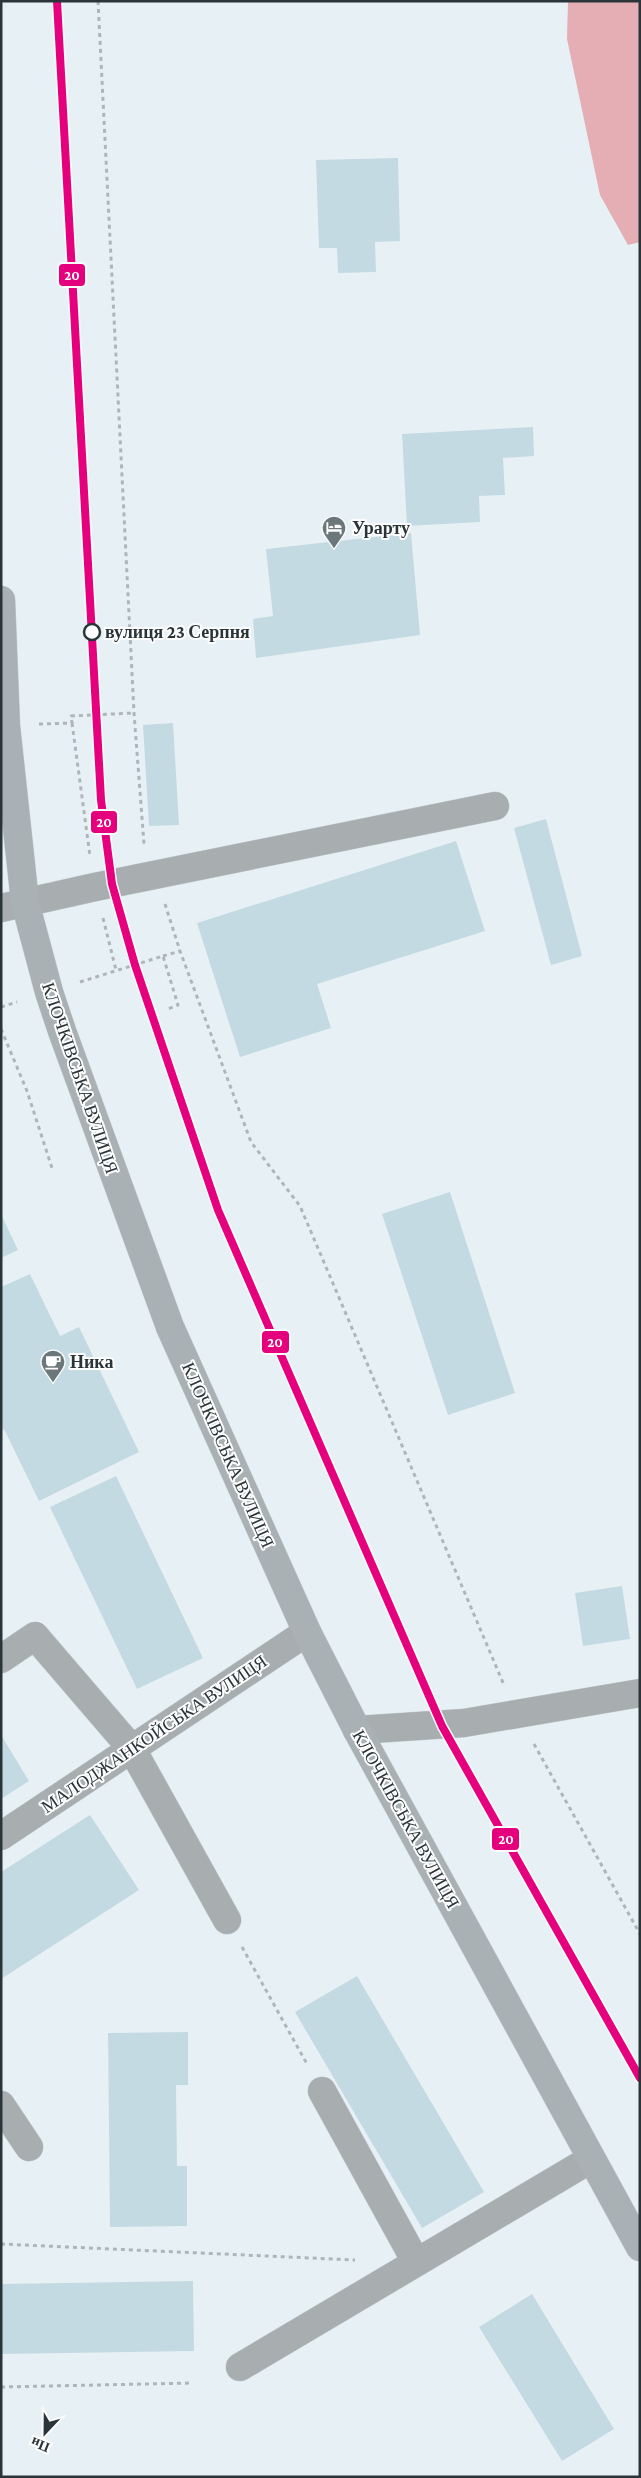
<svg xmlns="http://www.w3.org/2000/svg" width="641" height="2478" font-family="'Crimson Pro',serif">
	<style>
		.water { fill: #e4aeb4 }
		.building { fill: #c4dae3 }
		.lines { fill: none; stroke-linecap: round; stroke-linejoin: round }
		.minor-casing { stroke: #c6ced3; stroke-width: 29 }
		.major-casing { stroke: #c6ced3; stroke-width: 29 }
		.path { stroke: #afb6b9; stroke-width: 3; stroke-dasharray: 4 4; stroke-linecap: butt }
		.minor { stroke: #a8aeb0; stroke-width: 28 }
		.major { stroke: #aab1b4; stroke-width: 28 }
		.tram-1-casing { stroke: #fdfdfd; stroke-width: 11 }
		.tram-1 { stroke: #e5007d; stroke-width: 8 }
		.stop-dot { fill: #fdfdfd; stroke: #2a353a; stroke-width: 2.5 }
		.labels { text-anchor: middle; stroke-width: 4; stroke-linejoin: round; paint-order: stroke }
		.poi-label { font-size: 18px; font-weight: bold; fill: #2a353a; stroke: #fdfdfd; text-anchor: start }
		.stop-label { font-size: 18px; font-weight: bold; fill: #2a353a; stroke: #fdfdfd; text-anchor: start }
		.street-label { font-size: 18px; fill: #2a353a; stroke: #fdfdfd }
		.line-badge { stroke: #fdfdfd; stroke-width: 2 }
		.badge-label { font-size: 14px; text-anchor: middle; font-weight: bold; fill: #fff }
	</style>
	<rect width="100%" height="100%" fill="#e7f1f5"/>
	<polygon class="water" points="568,1 640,1 640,242 628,245 600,195 567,39"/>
	<g class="building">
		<polygon points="398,158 400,241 375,242 376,272 338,273 337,248 319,248 316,160"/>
		<polygon points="533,427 534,456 503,458 505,495 479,496 480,522 407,526 402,434"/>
		<polygon points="411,533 420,635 256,658 253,619 273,616 266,549"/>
		<polygon points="173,723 179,825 149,826 143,725"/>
		<polygon points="546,819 582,956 551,965 514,828"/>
		<polygon points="456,841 485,931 317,984 331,1028 240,1057 197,923"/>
		<polygon points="450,1192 515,1393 448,1415 382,1214"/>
		<polygon points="1,1214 18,1250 1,1258"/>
		<polygon points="30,1274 60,1336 79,1327 139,1452 39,1501 4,1429 1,1431 1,1287"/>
		<polygon points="116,1476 203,1658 137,1689 50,1507"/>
		<polygon points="622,1586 630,1639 583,1646 575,1593"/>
		<polygon points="1,1735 29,1781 1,1799"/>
		<polygon points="90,1815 139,1890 1,1979 1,1872"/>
		<polygon points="357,1976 484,2192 422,2228 295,2012"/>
		<polygon points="188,2032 188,2085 176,2085 177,2166 187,2166 187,2226 110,2227 108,2033"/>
		<polygon points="193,2281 194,2351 1,2354 1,2284"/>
		<polygon points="532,2294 614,2429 562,2461 479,2327"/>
	</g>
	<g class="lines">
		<defs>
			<g id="minor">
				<polyline points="1,908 95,887 495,806"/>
				<polyline points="1,1659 35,1636 132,1749 227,1920"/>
				<polyline points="357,1730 464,1723 640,1693"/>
				<polyline points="1,1836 307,1632"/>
				<polyline points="322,2091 416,2262"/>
				<polyline points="1,2105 29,2147"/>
				<polyline points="240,2367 591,2159"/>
			</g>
			<polyline id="major" points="1,600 6,726 25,902 49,992 62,1031 170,1327 307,1632 357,1730 640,2247"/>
		</defs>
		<use href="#minor" class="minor-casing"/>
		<use href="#major" class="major-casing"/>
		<g class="path">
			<polyline points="98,1 134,713 144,844"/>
			<polyline points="72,723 90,856"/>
			<polyline points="39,724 72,723 71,716 134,713"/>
			<polyline points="165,904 180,951 251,1142 300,1206 504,1685"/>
			<polyline points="103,918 116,970"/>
			<polyline points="163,956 180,951"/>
			<polyline points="80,982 163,956 178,1005 168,1009"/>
			<polyline points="1,1007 17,1002"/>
			<polyline points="1,1029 27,1091 52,1168"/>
			<polyline points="534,1744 640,1934"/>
			<polyline points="242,1947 307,2064"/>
			<polyline points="1,2244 355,2260"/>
			<polyline points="1,2387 192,2383"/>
		</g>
		<use href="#minor" class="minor"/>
		<use href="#major" class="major"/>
		<defs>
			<polyline id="tram-1" points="57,1 101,800 112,884 135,965 218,1210 442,1726 640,2078"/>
		</defs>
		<use href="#tram-1" class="tram-1-casing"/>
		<use href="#tram-1" class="tram-1"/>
	</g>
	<defs>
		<symbol id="hotel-pin" viewBox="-11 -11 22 30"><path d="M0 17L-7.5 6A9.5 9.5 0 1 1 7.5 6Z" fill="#6c777b" stroke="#fdfdfd"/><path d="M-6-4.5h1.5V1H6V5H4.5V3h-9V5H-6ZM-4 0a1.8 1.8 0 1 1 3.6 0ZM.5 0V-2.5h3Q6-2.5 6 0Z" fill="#fff"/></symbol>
		<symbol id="cafe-pin" viewBox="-11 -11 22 30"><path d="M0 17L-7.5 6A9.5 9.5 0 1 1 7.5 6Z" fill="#6c777b" stroke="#fdfdfd"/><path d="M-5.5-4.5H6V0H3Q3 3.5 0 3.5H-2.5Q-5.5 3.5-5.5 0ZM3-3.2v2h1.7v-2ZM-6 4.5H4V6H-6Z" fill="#fff"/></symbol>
	</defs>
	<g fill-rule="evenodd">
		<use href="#hotel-pin" x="320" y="514" width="28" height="38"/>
		<use href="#cafe-pin" x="39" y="1348" width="28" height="38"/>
	</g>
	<circle class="stop-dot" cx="92" cy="632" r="8"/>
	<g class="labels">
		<g class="poi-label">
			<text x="352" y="534">Урарту</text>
			<text x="70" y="1368">Ника</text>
		</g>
		<g class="stop-label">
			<text x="105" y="638">вулиця 23 Серпня</text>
		</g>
		<g class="street-label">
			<text transform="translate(80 1078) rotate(71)" y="6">КЛОЧКІВСЬКА ВУЛИЦЯ</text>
			<text transform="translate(228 1455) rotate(66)" y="6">КЛОЧКІВСЬКА ВУЛИЦЯ</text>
			<text transform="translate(154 1734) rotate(-34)" y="6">МАЛОДЖАНКОЙСЬКА ВУЛИЦЯ</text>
			<text transform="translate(406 1819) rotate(61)" y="6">КЛОЧКІВСЬКА ВУЛИЦЯ</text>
		</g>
	</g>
	<g class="line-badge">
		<rect x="58" y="263" width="28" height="24" rx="5" fill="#e5007d"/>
		<rect x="90" y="810" width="28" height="24" rx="5" fill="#e5007d"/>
		<rect x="261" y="1330" width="29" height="24" rx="5" fill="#e5007d"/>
		<rect x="491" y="1827" width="29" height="24" rx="5" fill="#e5007d"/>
	</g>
	<g class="badge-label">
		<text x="72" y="280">20</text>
		<text x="104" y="827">20</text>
		<text x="275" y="1347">20</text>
		<text x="506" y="1844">20</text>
	</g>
	<rect width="641" height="2478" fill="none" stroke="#2a353a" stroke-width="5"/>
	<g transform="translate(45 2433) rotate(202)" stroke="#fdfdfd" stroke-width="4" paint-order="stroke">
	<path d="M0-4L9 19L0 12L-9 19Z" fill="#2a353a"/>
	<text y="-8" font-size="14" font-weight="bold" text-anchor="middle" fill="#2a353a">Пн</text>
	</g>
</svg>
